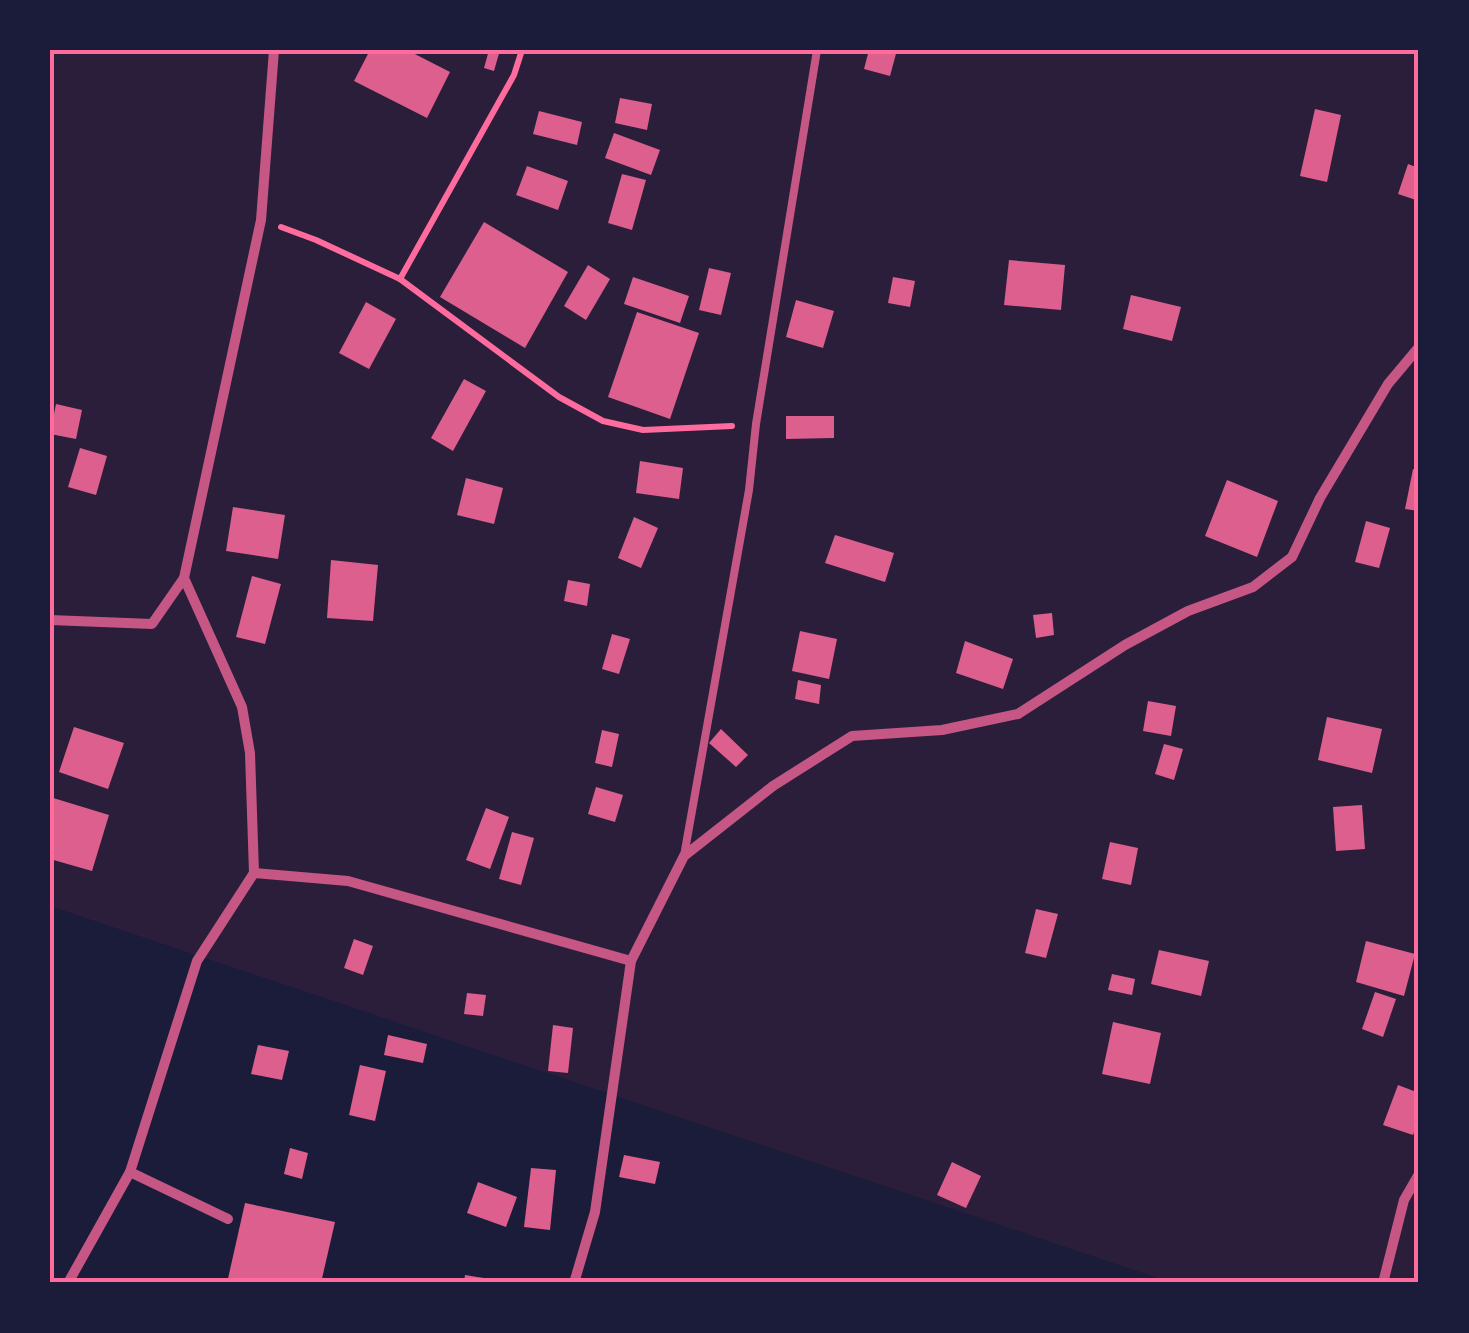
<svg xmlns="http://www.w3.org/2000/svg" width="1469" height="1333" font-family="'Archivo Narrow',sans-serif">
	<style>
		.green { fill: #2a1e3b }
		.building { fill: #dd5f8e }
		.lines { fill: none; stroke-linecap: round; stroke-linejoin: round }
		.path { stroke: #ff6b9d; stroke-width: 6 }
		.service { stroke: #c65784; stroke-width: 8 }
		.minor { stroke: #c65784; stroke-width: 10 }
		.neatline { fill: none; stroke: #ff6b9d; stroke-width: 4 }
	</style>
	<rect width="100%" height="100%" fill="#1b1b3a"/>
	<polygon class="green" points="50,50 1419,50 1419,1283 1173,1283 50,906"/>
	<g class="building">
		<polygon points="370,50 407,50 450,72 427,118 354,81"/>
		<polygon points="489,50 500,50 494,71 484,68"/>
		<polygon points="869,50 897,50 890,76 864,69"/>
		<polygon points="620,98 652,104 647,130 615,123"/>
		<polygon points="1315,109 1341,115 1327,182 1300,176"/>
		<polygon points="539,111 582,122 577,145 533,134"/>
		<polygon points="614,133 660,150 651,175 605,158"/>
		<polygon points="1408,164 1419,168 1419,201 1398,194"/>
		<polygon points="527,166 568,181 558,210 516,195"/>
		<polygon points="622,174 646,180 632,230 608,223"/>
		<polygon points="484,222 568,272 525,348 440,297"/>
		<polygon points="1009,260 1065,265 1061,310 1004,305"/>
		<polygon points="588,265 610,279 586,320 564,306"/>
		<polygon points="709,268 731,273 721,315 699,310"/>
		<polygon points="633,277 689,296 680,323 624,304"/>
		<polygon points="893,277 915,281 910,307 888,303"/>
		<polygon points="1131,295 1181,307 1172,341 1123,329"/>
		<polygon points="796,300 834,311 823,348 786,337"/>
		<polygon points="366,302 396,319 369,369 339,353"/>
		<polygon points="637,312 699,333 670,419 608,397"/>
		<polygon points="464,379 486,391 453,451 431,438"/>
		<polygon points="56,404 82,410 76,439 50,434"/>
		<polygon points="786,416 834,416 834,438 786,439"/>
		<polygon points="80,448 107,456 96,495 68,487"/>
		<polygon points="640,461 683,468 679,499 636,493"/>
		<polygon points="1413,469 1419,470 1419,511 1405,509"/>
		<polygon points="466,478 503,488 494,524 457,515"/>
		<polygon points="1227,480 1278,501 1257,557 1205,536"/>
		<polygon points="233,507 285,515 278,559 226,551"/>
		<polygon points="634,517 658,528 641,568 618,558"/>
		<polygon points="1366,521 1390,528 1379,568 1355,562"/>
		<polygon points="835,535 894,553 885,582 825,563"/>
		<polygon points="331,560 378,565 373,621 327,618"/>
		<polygon points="252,576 281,584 265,644 236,637"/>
		<polygon points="568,580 590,584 587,606 564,601"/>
		<polygon points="1052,613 1054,635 1036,638 1033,615"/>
		<polygon points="800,631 837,639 829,679 792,671"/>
		<polygon points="612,634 630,639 619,674 602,669"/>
		<polygon points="965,641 1013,659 1003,689 956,673"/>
		<polygon points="798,680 821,685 819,704 795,699"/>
		<polygon points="1148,701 1176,706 1171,736 1143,731"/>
		<polygon points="1327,717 1382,729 1372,773 1318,760"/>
		<polygon points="74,727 124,743 108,789 59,772"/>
		<polygon points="721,729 748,755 736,767 709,743"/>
		<polygon points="602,730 619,734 612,767 595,763"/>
		<polygon points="1164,744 1183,749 1174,780 1155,774"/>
		<polygon points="596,787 623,795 615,822 588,814"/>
		<polygon points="50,797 109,815 92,871 50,859"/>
		<polygon points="1362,805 1365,849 1336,851 1333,807"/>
		<polygon points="486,808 509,817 490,869 466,860"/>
		<polygon points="512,832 534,838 521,885 499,879"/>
		<polygon points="1110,842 1138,848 1131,885 1102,879"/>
		<polygon points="1036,909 1058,914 1046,958 1025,953"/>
		<polygon points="354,939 373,946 363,975 344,968"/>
		<polygon points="1366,941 1415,954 1404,996 1356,982"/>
		<polygon points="1159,950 1209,961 1201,996 1151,984"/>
		<polygon points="1112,974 1135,979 1132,995 1108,990"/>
		<polygon points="1375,992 1396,999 1383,1037 1362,1029"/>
		<polygon points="467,993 486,995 483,1016 464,1014"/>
		<polygon points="1113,1022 1161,1033 1150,1084 1102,1074"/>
		<polygon points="553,1025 573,1028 568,1073 548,1071"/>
		<polygon points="388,1035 427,1044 423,1063 384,1055"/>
		<polygon points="258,1045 289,1051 282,1080 251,1074"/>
		<polygon points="360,1065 386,1071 375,1121 349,1115"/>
		<polygon points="1398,1085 1419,1093 1419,1118 1413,1135 1383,1125"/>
		<polygon points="290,1148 308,1153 302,1179 284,1174"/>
		<polygon points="624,1155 660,1162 655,1184 619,1177"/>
		<polygon points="952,1162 981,1176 966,1208 937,1195"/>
		<polygon points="531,1168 556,1170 550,1230 524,1227"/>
		<polygon points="478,1182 517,1197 506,1227 467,1213"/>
		<polygon points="245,1203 335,1222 321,1283 227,1283"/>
		<polygon points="465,1275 490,1279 490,1283 464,1283"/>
	</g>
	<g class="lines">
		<g class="path">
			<polyline points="281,227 316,240 400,279 514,75 522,50"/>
			<polyline points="400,279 559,397 603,421 643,430 732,426"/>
		</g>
		<polyline class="service" points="684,856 749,490 756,424 817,50"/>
		<g class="minor">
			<polyline points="50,620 152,624 184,578 261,220 274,50"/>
			<polyline points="254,873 348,881 631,961"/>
			<polyline points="130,1172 228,1219"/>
			<polyline points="68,1283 130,1172 197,961 254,873 250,753 242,707 184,578"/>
			<polyline points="574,1283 595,1212 631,961 684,856 773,786 852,736 942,730 1018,714 1125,645 1188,611 1253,587 1292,557 1320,498 1388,384 1419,347"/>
			<polyline points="1383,1283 1404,1200 1419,1174"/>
		</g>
	</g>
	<rect width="1469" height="1333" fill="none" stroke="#1b1b3a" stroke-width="105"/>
	<rect x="52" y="52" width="1364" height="1228" class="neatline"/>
</svg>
